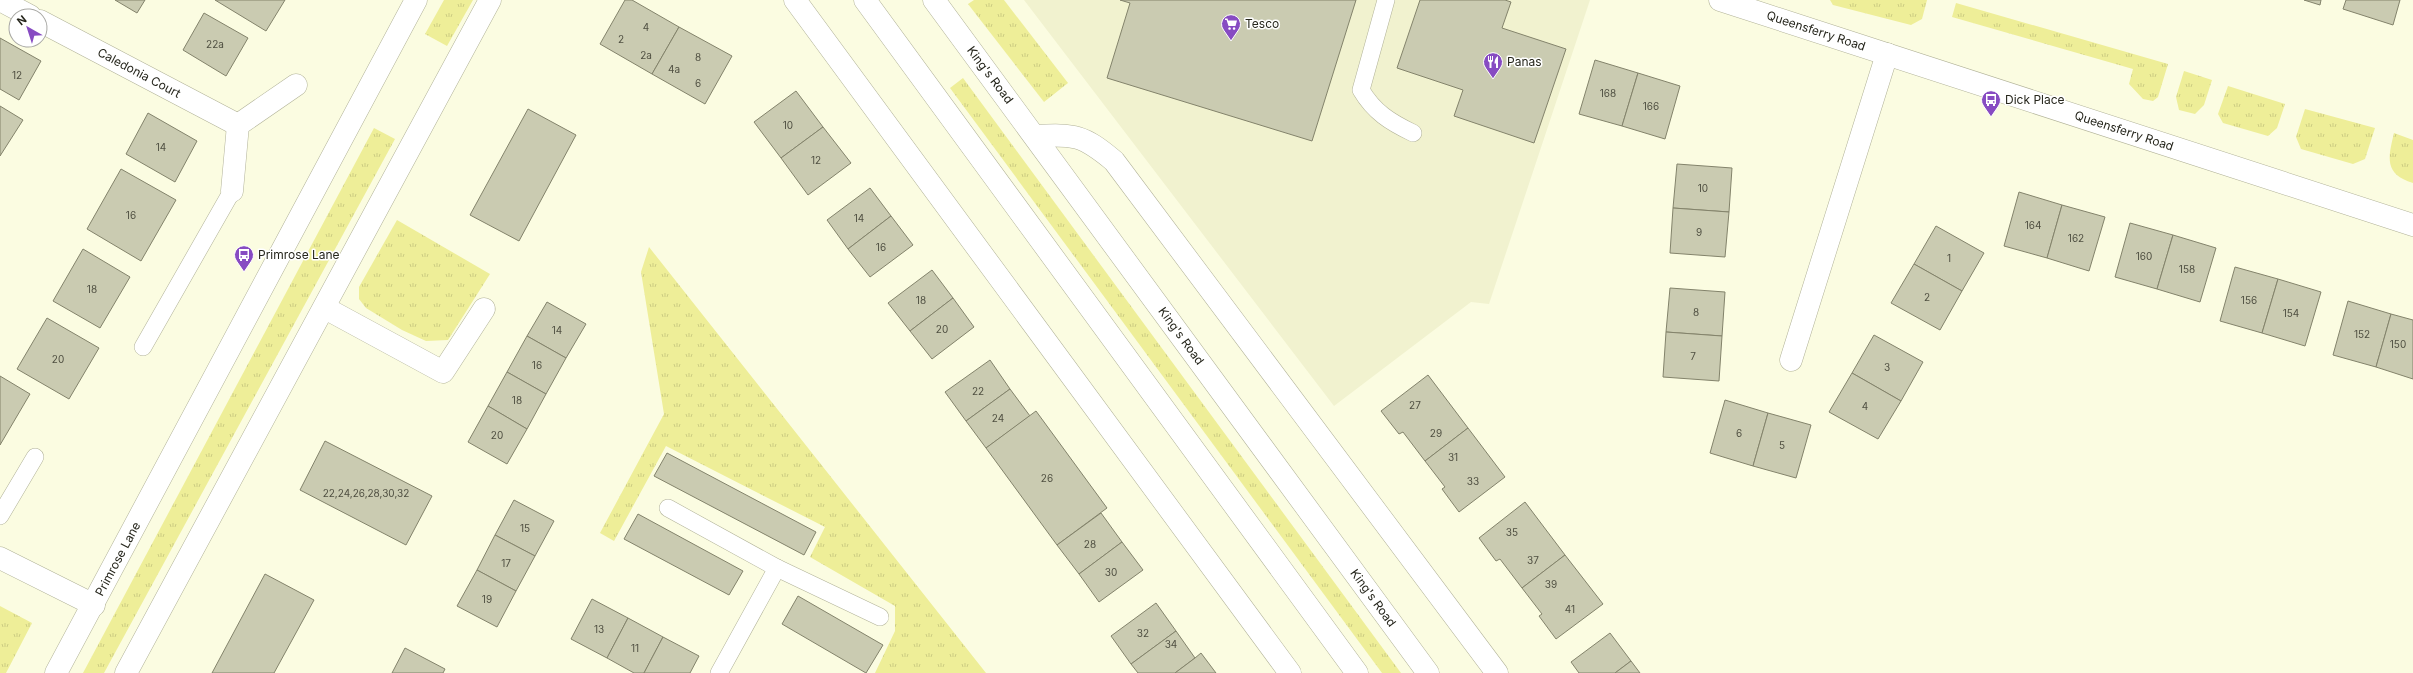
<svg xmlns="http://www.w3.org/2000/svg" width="2413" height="673" font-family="Inter,sans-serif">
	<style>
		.built { fill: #f1f2cf }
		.grass { fill: url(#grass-tufts) }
		.building { fill: #cacbb1; stroke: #83836b }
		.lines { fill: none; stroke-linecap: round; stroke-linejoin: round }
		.lane-casing { stroke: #b1b298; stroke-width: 18 }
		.street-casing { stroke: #b1b298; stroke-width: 23 }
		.secondary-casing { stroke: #b1b298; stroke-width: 23 }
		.lane { stroke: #fff; stroke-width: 17 }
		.street { stroke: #fff; stroke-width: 22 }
		.secondary { stroke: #fff; stroke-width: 22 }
		.labels { text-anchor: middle; stroke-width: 3; stroke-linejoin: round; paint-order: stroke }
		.number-label { font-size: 10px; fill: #4f4f41 }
		.poi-label { font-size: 12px; fill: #26261c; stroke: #fff; text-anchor: start }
		.street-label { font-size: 12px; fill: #26261c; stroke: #fff }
	</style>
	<defs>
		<pattern id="grass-tufts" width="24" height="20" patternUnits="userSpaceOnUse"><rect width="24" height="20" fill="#eeee98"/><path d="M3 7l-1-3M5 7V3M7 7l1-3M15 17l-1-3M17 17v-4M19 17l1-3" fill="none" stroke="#cccc82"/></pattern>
	</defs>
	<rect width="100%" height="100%" fill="#fbfce1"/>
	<polygon class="built" points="1024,0 1590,0 1489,304 1471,302 1334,406"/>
	<g class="grass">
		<polygon points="444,0 473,0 447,46 425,34"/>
		<polygon points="974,0 1004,0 1068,83 1044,102 968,4"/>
		<polygon points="1830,0 1927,0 1922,19 1911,25 1833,5"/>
		<polygon points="1956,3 2168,64 2158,97 2153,101 2143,99 2129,84 2133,69 1952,17"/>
		<polygon points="2184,71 2212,80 2204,105 2195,114 2179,110 2176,97"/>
		<polygon points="963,78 1401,673 1382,673 950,88"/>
		<polygon points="2228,86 2285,104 2277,128 2268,136 2223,123 2218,114"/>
		<polygon points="2305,109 2375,128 2365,159 2353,164 2301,149 2296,137"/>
		<polygon points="374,128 395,139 104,673 83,673"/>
		<path d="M2394 133 2413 140V183C2384 174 2388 158 2394 133Z"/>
		<polygon points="397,220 490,274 448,340 426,341 402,330 366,308 359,299 359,287"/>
		<polygon points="649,247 986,673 875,673 895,631 895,606 810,557 825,527 666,446 614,541 600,533 664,414 641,272"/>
		<polygon points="0,606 32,623 6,673 0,673"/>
	</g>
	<g class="building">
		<polygon points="115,0 145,0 137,13"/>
		<polygon points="215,0 285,0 266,31"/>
		<polygon points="625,0 632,0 679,27 652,74 600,44"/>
		<polygon points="1120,0 1356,0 1312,141 1107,78 1130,3"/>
		<polygon points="1420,0 1505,0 1511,2 1502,28 1566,49 1534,143 1454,116 1463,90 1397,68"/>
		<polygon points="2304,0 2321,0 2320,5"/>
		<polygon points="2346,0 2400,0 2393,25 2343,9"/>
		<polygon points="204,13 248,38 226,76 183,50"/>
		<polygon points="679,27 732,56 705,104 652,74"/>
		<polygon points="0,38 41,61 19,100 0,89"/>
		<polygon points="1595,60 1638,73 1622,126 1579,114"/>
		<polygon points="1638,73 1680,86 1665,139 1622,126"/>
		<polygon points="796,91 823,127 781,158 754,122"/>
		<polygon points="0,106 23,120 0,156"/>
		<polygon points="528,109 576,135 519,241 470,215"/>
		<polygon points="148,113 197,141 175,182 126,154"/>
		<polygon points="823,127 851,163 808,195 781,158"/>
		<polygon points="1677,164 1732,168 1729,212 1673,208"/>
		<polygon points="121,169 176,200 141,261 87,229"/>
		<polygon points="870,188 891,216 848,249 827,220"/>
		<polygon points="2019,192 2062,205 2047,258 2004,246"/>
		<polygon points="2062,205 2105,217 2089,271 2047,258"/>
		<polygon points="1673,208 1729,212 1725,257 1670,253"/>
		<polygon points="891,216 913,245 870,277 848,249"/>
		<polygon points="2130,223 2173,235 2157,289 2115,277"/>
		<polygon points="1936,226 1984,253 1962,291 1914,264"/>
		<polygon points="2173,235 2216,248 2200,302 2157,289"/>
		<polygon points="83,249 130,277 100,328 53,301"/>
		<polygon points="1914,264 1962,291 1940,330 1891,303"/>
		<polygon points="2235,267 2278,279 2262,333 2220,321"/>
		<polygon points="932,270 953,298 910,331 888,303"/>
		<polygon points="2278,279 2321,292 2305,346 2262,333"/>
		<polygon points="1670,288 1725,292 1722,336 1666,332"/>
		<polygon points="953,298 974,327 932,359 910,331"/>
		<polygon points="2348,301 2391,314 2376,367 2333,355"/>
		<polygon points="547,302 586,324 566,358 527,336"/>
		<polygon points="2391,314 2413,320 2413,379 2376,367"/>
		<polygon points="47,318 99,348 69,399 17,369"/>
		<polygon points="1666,332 1722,336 1719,381 1663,377"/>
		<polygon points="1874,335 1923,362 1901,401 1852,373"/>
		<polygon points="527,336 566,358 546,394 507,372"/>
		<polygon points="990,360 1010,389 966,421 945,392"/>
		<polygon points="507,372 546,394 527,429 488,406"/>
		<polygon points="1852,373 1901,401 1878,439 1829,412"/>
		<polygon points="1428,375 1468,428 1425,461 1403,432 1399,434 1381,411"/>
		<polygon points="0,376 30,394 0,445"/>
		<polygon points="1010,389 1030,416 986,448 966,421"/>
		<polygon points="1725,400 1768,413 1753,466 1710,453"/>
		<polygon points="488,406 527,429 507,464 468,442"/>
		<polygon points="1036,411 1107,508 1057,545 986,448"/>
		<polygon points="1768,413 1811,425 1796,478 1753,466"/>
		<polygon points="1468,428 1505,477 1459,512 1442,489 1445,487 1425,461"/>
		<polygon points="325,441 432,496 406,545 300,490"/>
		<polygon points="667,453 816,532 804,555 654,476"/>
		<polygon points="514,500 554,521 535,556 495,535"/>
		<polygon points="1525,502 1565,555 1522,588 1500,559 1496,561 1479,538"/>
		<polygon points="1101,513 1122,542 1079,574 1057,545"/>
		<polygon points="638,514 743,571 729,595 624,539"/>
		<polygon points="495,535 535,556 516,591 477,570"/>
		<polygon points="1122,542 1143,570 1099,602 1079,574"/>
		<polygon points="1565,555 1603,604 1556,639 1539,616 1542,614 1522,588"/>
		<polygon points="477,570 516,591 497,627 457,606"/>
		<polygon points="265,574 314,600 274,673 212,673"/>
		<polygon points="798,596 883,645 866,673 782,624"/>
		<polygon points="592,599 628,618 607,658 571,639"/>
		<polygon points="1156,603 1176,631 1131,664 1111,636"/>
		<polygon points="628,618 663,637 644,673 634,673 607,658"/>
		<polygon points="1176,631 1195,658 1175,673 1138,673 1131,664"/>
		<polygon points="1610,633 1631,661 1615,673 1579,673 1571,662"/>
		<polygon points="663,637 699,656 690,673 644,673"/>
		<polygon points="405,648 445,669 443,673 392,673"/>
		<polygon points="1201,653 1216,673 1175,673 1195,658"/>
		<polygon points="1631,661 1640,673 1615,673"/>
	</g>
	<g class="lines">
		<defs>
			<g id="lane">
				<path d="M1386 0 1361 90C1374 112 1390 122 1413 133"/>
				<polyline points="143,347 232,191"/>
				<polyline points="668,508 777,568 719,673"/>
				<polyline points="0,516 35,457"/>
				<polyline points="777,568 880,617"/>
			</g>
			<g id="street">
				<polyline points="0,0 30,16"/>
				<polyline points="795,0 1290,673"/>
				<polyline points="40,21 238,125"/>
				<path d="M1035 136C1075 134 1083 135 1114 161L1497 673"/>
				<polyline points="232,191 238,125 296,85"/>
				<polyline points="325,308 443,372 484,309"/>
				<polyline points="1791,360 1887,54"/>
				<polyline points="0,558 94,605"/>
				<polyline points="56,673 416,0"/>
				<polyline points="126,673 490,0"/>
			</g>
			<g id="secondary">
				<polyline points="865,0 1357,673"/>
				<polyline points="934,0 1428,673"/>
				<polyline points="1720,0 2413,225"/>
			</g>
		</defs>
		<use href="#lane" class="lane-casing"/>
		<use href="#street" class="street-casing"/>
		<use href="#secondary" class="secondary-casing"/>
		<use href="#lane" class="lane"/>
		<use href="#street" class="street"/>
		<use href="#secondary" class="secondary"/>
	</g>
	<defs>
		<symbol id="supermarket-pin" viewBox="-11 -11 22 30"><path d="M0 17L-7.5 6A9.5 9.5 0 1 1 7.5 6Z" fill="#874bc2" stroke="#fff"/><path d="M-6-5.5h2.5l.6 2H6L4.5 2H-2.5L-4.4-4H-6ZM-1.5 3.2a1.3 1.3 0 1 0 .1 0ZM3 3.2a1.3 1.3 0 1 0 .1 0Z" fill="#fff"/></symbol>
		<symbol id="restaurant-pin" viewBox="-11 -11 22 30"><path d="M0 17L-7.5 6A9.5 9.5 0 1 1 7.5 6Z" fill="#874bc2" stroke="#fff"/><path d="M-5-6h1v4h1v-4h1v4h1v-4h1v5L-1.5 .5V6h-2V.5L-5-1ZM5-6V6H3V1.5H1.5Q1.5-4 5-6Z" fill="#fff"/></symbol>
		<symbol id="bus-pin" viewBox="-11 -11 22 30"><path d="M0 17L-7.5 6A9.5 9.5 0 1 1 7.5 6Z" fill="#874bc2" stroke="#fff"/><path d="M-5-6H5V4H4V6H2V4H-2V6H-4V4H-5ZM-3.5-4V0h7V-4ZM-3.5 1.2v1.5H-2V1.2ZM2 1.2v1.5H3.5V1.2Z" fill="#fff"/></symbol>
	</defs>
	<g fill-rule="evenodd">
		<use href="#supermarket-pin" x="1220" y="13" width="22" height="30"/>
		<use href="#restaurant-pin" x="1482" y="51" width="22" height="30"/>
		<use href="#bus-pin" x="1980" y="89" width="22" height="30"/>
		<use href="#bus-pin" x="233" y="244" width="22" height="30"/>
	</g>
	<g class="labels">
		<g class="number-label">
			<text x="646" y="31">4</text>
			<text x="621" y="43">2</text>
			<text x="215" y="48">22a</text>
			<text x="646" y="59">2a</text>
			<text x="698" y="61">8</text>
			<text x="674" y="73">4a</text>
			<text x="17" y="79">12</text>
			<text x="698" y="87">6</text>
			<text x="1608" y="97">168</text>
			<text x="1651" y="110">166</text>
			<text x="788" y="129">10</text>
			<text x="161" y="151">14</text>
			<text x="816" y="164">12</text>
			<text x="1703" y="192">10</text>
			<text x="131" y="219">16</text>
			<text x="859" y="222">14</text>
			<text x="2033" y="229">164</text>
			<text x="1699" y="236">9</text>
			<text x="2076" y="242">162</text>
			<text x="881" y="251">16</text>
			<text x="2144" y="260">160</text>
			<text x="1949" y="262">1</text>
			<text x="2187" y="273">158</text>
			<text x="92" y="293">18</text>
			<text x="1927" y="301">2</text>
			<text x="921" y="304">18</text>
			<text x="2249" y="304">156</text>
			<text x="1696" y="316">8</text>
			<text x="2291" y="317">154</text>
			<text x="942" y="333">20</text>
			<text x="557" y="334">14</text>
			<text x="2362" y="338">152</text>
			<text x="2398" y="348">150</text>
			<text x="1693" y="360">7</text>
			<text x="58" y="363">20</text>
			<text x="537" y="369">16</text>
			<text x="1887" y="371">3</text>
			<text x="978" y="395">22</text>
			<text x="517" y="404">18</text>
			<text x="1415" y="409">27</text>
			<text x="1865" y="410">4</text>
			<text x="998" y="422">24</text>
			<text x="1436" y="437">29</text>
			<text x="1739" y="437">6</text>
			<text x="497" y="439">20</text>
			<text x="1782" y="449">5</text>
			<text x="1453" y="461">31</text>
			<text x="1047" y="482">26</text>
			<text x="1473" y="485">33</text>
			<text x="366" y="497">22,24,26,28,30,32</text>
			<text x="525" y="532">15</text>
			<text x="1512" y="536">35</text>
			<text x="1090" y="548">28</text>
			<text x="1533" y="564">37</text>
			<text x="506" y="567">17</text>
			<text x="1111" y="576">30</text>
			<text x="1551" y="588">39</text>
			<text x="487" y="603">19</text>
			<text x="1570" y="613">41</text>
			<text x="599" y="633">13</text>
			<text x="1143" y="637">32</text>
			<text x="1171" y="648">34</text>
			<text x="635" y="652">11</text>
		</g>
		<g class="poi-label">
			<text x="1245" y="28">Tesco</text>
			<text x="1507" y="66">Panas</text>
			<text x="2005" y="104">Dick Place</text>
			<text x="258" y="259">Primrose Lane</text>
		</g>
		<g class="street-label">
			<text transform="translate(1816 31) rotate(18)" y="4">Queensferry Road</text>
			<text transform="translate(139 73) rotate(28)" y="4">Caledonia Court</text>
			<text transform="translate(990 75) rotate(53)" y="4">King's Road</text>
			<text transform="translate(2124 131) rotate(18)" y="4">Queensferry Road</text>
			<text transform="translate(1181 336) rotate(54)" y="4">King's Road</text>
			<text transform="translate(118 559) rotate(-62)" y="4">Primrose Lane</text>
			<text transform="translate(1373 598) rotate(54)" y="4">King's Road</text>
		</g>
	</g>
	<g transform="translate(28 28) rotate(321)"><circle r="19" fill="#ffffff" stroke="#a8a8a4"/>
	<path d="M0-3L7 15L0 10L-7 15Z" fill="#874bc2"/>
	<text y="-6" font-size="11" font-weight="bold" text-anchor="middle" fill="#26261c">N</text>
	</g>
</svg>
